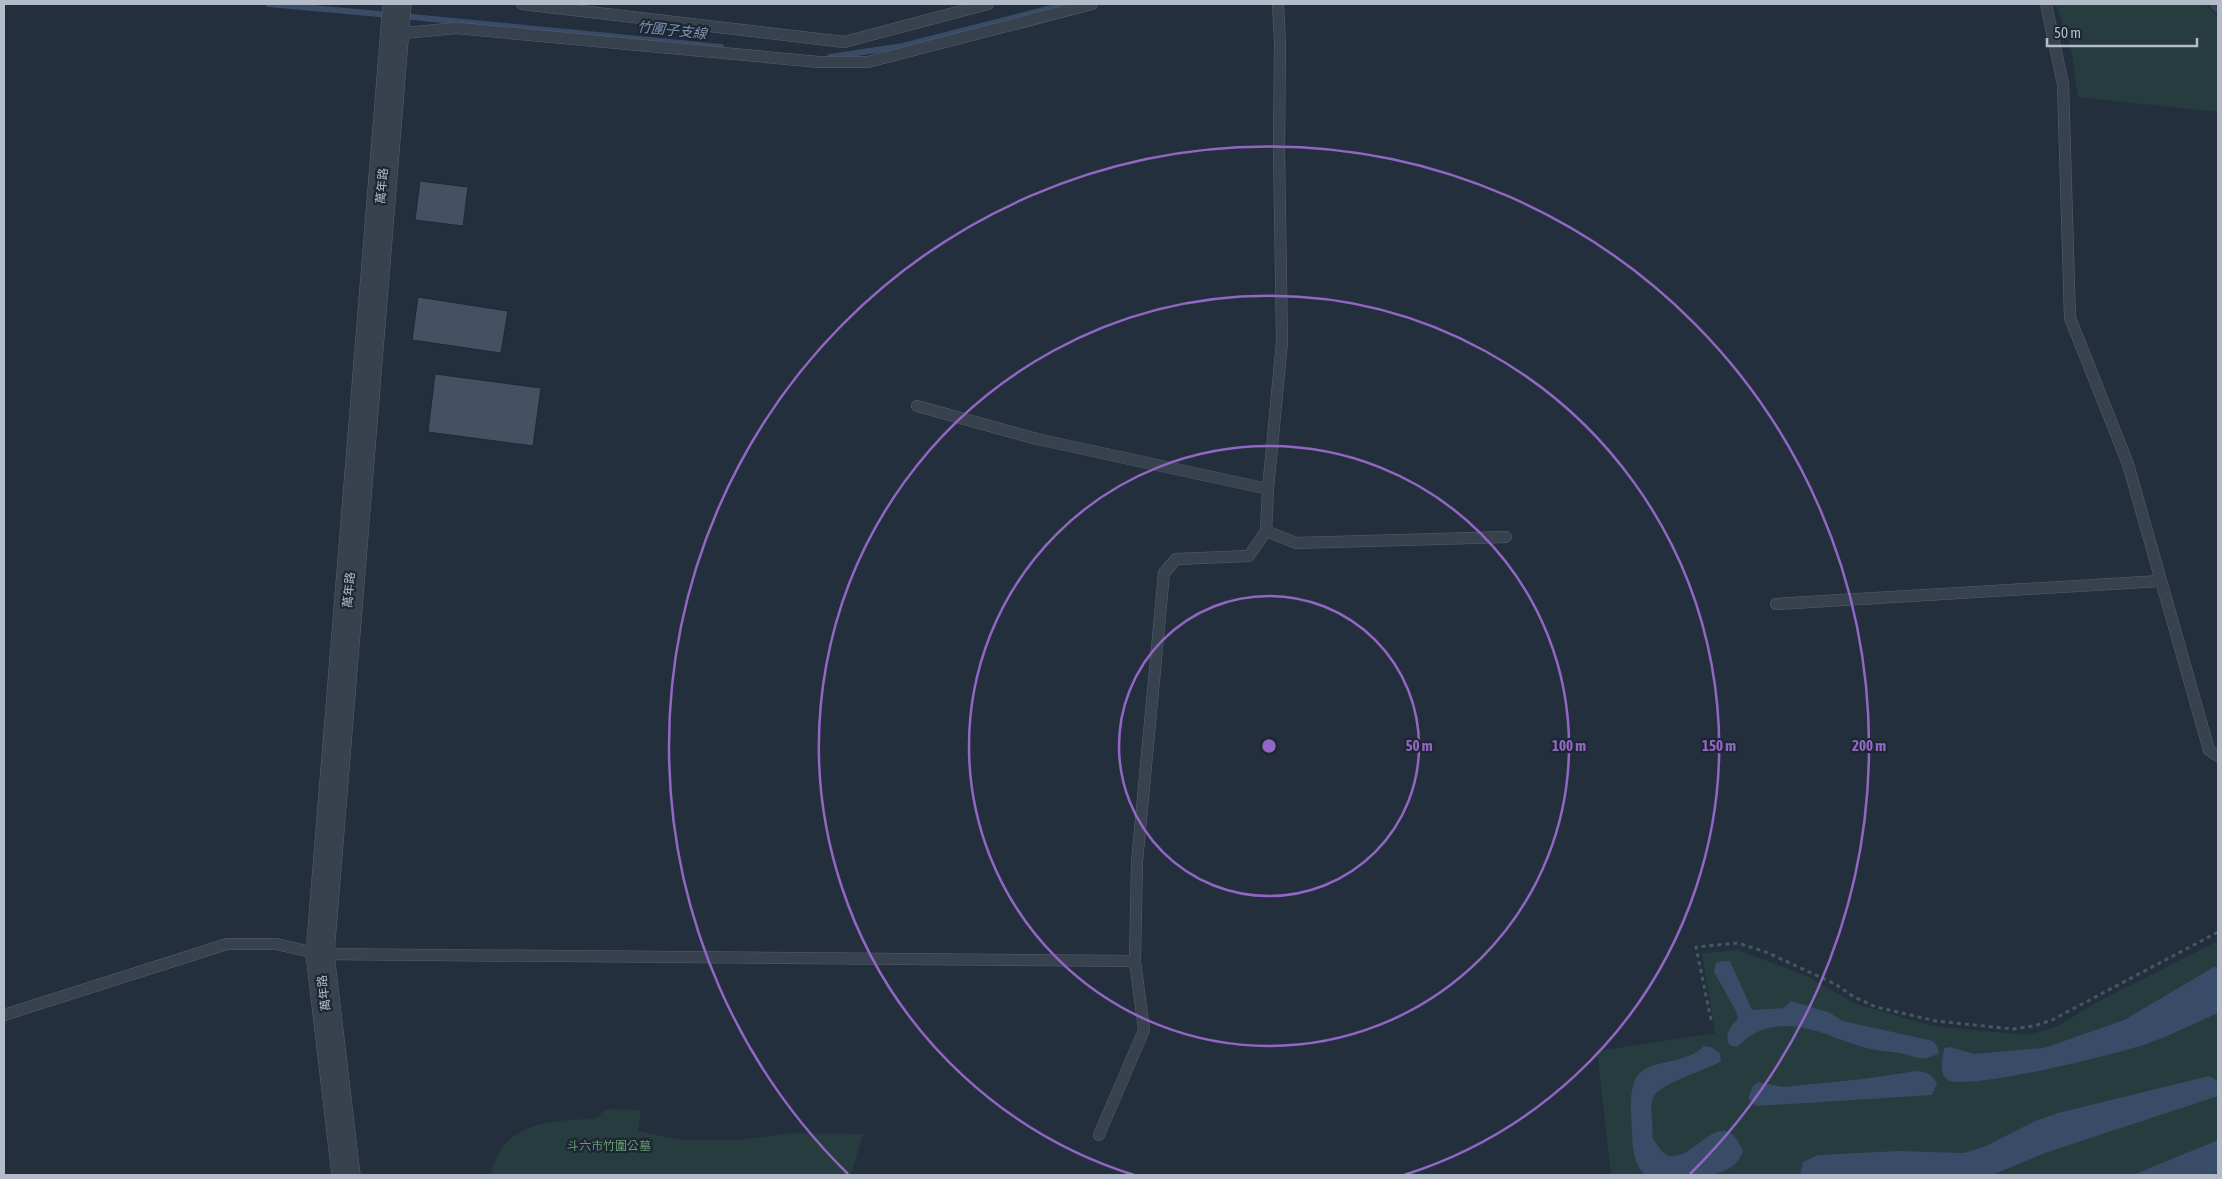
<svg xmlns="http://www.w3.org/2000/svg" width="2222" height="1179" font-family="'Asap Condensed','Noto Sans TC',sans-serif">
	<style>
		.green { fill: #263c3f }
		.water { fill: #394c67 }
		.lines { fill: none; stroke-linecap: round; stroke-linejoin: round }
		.stream { stroke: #394c67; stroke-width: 6 }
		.building { fill: #455162; stroke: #1f2835 }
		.service-casing { stroke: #565f6c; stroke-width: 12 }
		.tertiary-casing { stroke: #565f6c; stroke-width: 29 }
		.path { stroke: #44595c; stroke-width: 3; stroke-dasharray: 4 4; stroke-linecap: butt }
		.service { stroke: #38414e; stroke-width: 11 }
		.tertiary { stroke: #38414e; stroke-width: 28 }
		.ring { fill: none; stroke: #9266c3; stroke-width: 2.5 }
		.labels { text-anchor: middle; stroke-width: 4.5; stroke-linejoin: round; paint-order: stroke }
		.street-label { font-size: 12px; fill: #b4bcc9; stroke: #1d2633 }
		.park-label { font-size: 12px; fill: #6b9a76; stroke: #1d2633 }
		.water-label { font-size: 14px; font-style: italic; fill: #7c92b1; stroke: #1d2633 }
		.centre { fill: #9266c3; stroke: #1d2633; stroke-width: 2.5 }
		.ring-label { font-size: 15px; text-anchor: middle; font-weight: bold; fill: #9266c3; stroke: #1d2633; stroke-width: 4.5; stroke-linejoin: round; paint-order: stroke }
	</style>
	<rect width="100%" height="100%" fill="#242f3e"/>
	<g class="green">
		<polygon points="2056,4 2206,4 2218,17 2218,112 2078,97 2072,53"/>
		<polygon points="2218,941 2218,1175 1611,1175 1597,1051 1715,1033 1702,953 1737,950 1805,975 1856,1004 1933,1026 2026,1035 2056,1027 2103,999"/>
		<path d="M606 1109 641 1110 638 1131 680 1140H741L790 1133 863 1134 851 1175H490C494 1166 498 1151 505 1144 527 1120 565 1120 595 1119Z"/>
	</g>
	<g class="water">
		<path d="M1723 961H1730L1752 1010 1784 1008 1791 1001 1828 1012 1843 1021 1933 1041 1937 1046 1939 1053C1921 1063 1918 1057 1900 1053 1887 1051 1874 1050 1862 1047 1827 1036 1793 1015 1755 1033 1749 1036 1743 1042 1737 1047L1729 1045C1725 1034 1729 1027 1738 1019L1736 1011 1714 972 1716 963Z"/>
		<path d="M2214 967H2218V1013C2195 1023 2172 1035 2149 1043 2121 1053 1969 1091 1948 1080 1938 1075 1943 1058 1944 1048L1950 1047 1974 1054 2044 1048 2124 1020Z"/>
		<path d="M1704 1046 1711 1047 1720 1053 1721 1061C1706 1071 1659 1083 1653 1098 1649 1107 1654 1126 1652 1137 1656 1143 1663 1155 1670 1156 1697 1160 1722 1101 1743 1151 1738 1166 1725 1172 1710 1175H1646C1633 1165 1633 1147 1632 1132 1632 1112 1625 1078 1647 1068 1656 1064 1667 1062 1677 1060 1688 1056 1696 1054 1704 1046Z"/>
		<path d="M1917 1071C1928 1072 1932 1074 1937 1084L1932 1095 1756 1106 1748 1098 1753 1086 1758 1082 1783 1087 1863 1079Z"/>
		<path d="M2209 1076C2220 1080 2218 1085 2218 1096L2045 1153 1992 1175H1800L1803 1162 1818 1155 1899 1151 1964 1153 1986 1146 2035 1121 2058 1113Z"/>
		<polygon points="2218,1140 2218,1172 2211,1175 2133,1175"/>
	</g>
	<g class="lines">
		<g class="stream">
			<polyline points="269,4 390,15"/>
			<polyline points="402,16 721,47"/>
			<polyline points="830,57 903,46 1067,4"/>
		</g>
	</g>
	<g class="building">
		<polygon points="420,181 468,187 463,226 415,220"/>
		<polygon points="418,297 508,311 501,353 412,340"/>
		<polygon points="435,374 541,388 533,446 428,432"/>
	</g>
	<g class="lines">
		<defs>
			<g id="service">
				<polyline points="522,4 844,42 988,4"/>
				<polyline points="2046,4 2063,84 2070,318 2128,464 2209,750 2218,756"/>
				<polyline points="2216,4 2218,6"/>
				<polyline points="395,34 456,28 819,62 868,62 1092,4"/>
				<polyline points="917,406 1037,439 1268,489"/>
				<polyline points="1266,531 1296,543 1506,537"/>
				<polyline points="1776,604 2160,581"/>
				<polyline points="4,1015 227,944 276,944 320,954 1135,961"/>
				<polyline points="1099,1135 1144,1030 1135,961 1137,862 1164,573 1176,559 1249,556 1266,531 1268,489 1282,342 1279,150 1280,43 1278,4"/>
			</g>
			<polyline id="tertiary" points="346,1175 320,954 397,4"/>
		</defs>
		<use href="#service" class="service-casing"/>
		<use href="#tertiary" class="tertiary-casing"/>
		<polyline class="path" points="1711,1020 1696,947 1738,943 1766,952 1835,984 1854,997 1876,1007 1936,1021 2013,1029 2034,1026 2052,1020 2218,932"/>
		<use href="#service" class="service"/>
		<use href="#tertiary" class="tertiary"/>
	</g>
	<g class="ring">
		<circle cx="1269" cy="746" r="150"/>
		<circle cx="1269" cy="746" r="300"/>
		<path d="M1134 1175A450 450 0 1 1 1404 1175"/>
		<path d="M848 1174A600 600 0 1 1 1690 1174"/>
	</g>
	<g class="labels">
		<g class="street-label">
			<text transform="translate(382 186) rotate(-85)" y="4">萬年路</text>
			<text transform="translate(349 590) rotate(-85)" y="4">萬年路</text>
			<text transform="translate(324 993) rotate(-97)" y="4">萬年路</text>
		</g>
		<g class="park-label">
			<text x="609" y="1150">斗六市竹圍公墓</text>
		</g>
		<g class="water-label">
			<text transform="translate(672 30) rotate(6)" y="5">竹圍子支線</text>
		</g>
	</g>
	<circle cx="1269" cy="746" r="8" class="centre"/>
	<g class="ring-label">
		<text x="1419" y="751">50 m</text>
		<text x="1569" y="751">100 m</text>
		<text x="1719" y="751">150 m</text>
		<text x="1869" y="751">200 m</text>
	</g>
	<rect width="2222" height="1179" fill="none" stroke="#b4bcc9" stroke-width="10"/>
	<path d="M2047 38v8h150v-8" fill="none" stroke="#b4bcc9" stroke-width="2.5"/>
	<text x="2054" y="38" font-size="15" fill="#b4bcc9" stroke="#1d2633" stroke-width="4" paint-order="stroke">50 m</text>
</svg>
